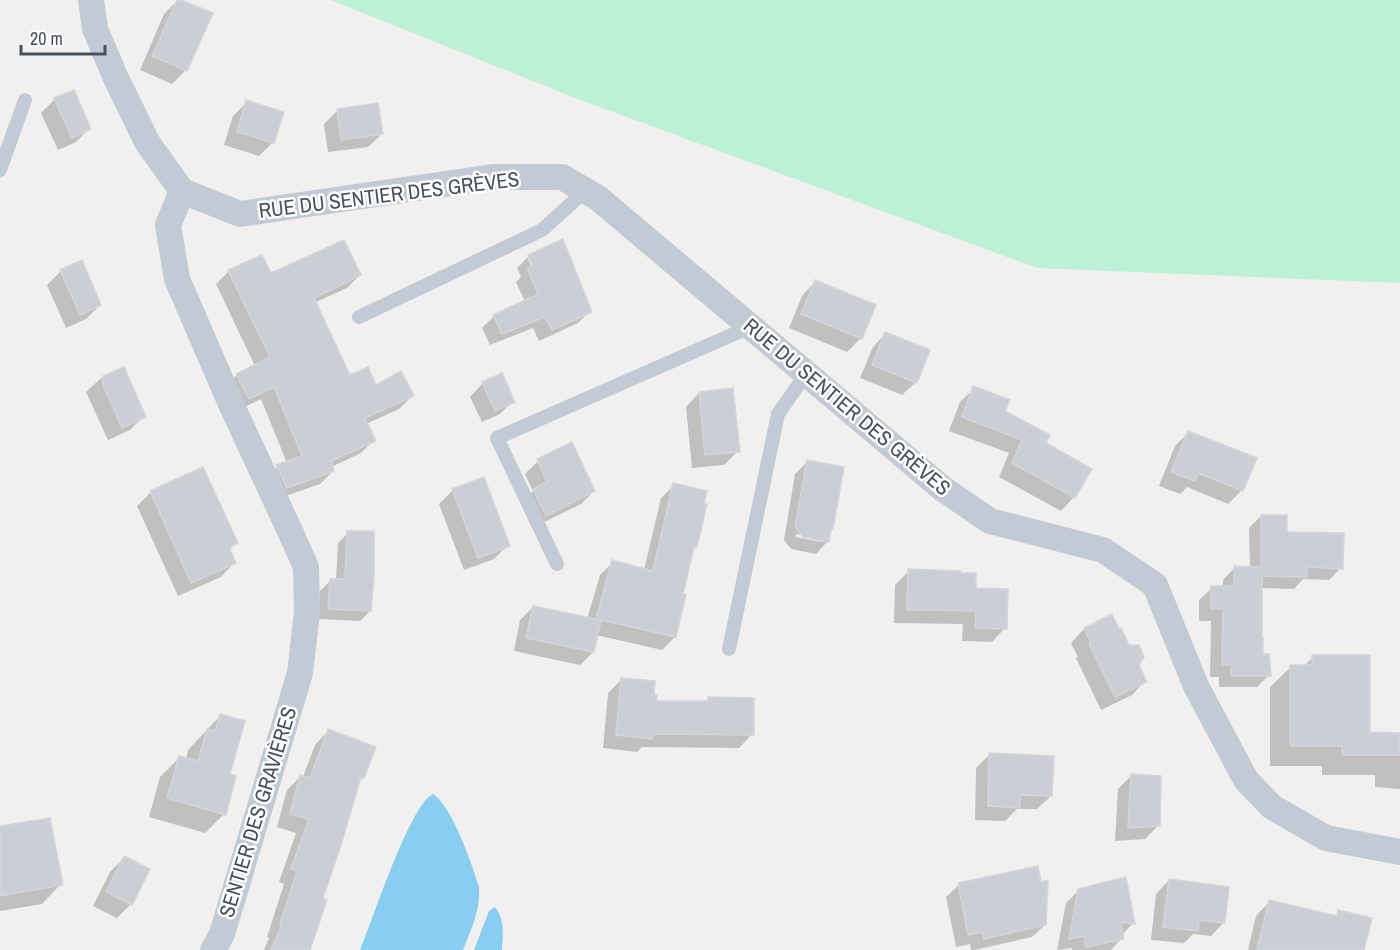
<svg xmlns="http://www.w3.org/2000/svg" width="1400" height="950" font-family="'Archivo Narrow',sans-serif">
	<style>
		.green { fill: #bcf1d7 }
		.water { fill: #87cef0 }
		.shadow { fill: #0003; fill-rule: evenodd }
		.building { fill: #cbced5; stroke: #d3d5db; stroke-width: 1.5 }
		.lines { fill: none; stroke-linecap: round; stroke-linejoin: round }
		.service { stroke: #c2cad5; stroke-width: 14 }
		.minor { stroke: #c2cad5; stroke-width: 26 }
		.labels { text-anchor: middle; stroke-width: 5; stroke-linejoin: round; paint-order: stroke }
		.street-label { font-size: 21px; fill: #46505e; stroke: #fff }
	</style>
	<rect width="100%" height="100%" fill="#f2f0ef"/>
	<polygon class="green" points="331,0 1400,0 1400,283 1037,268 575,98"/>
	<g class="water">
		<path d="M433 794C452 806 472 864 479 887 481 909 471 930 463 950H360C372 922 410 804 433 794Z"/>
		<path d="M495 907C505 919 503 935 502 950H474L489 911Z"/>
	</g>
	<g class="shadow">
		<polygon points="178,0 211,14 186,70 172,84 140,70 164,14"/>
		<polygon points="55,99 90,128 76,142 58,150 41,113"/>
		<polygon points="247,102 273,142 259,156 224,145 233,116"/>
		<polygon points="337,111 382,134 368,147 328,152 324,124"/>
		<path d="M529 256 590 311 578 323 539 341 533 328 490 345 482 328 494 316 525 302 516 282 521 277 517 268ZM528 259H532L534 273Z"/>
		<polygon points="61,271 100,305 86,319 66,328 47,285"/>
		<polygon points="229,271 270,275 360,275 347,288 314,303 349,377 376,387 412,396 399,409 366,424 374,440 361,453 331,467 333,471 320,484 274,500 264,480 277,467 287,463 261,399 236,411 224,388 237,375 255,366 216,284"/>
		<polygon points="815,282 861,338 847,352 789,328 802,296"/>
		<polygon points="886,333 916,382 902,395 860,378 873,347"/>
		<polygon points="123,369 144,416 130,430 108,440 86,392 100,379"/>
		<polygon points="501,375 513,401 500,414 482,422 470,397 482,384"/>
		<polygon points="974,388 1044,443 1074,497 1061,511 999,477 1009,453 949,431 960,402"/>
		<polygon points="699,393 738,451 724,465 692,468 686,407"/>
		<polygon points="1188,433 1242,490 1228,504 1187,487 1180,494 1159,486 1175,446"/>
		<polygon points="538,461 594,491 581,504 532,528 521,504 533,491 525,474"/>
		<path d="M807 462 832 528 830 531 828 541 816 554 791 549 784 540 795 474ZM796 534 822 539V542L796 537Z"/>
		<polygon points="203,469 236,543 229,550 234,563 221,577 178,596 137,506 151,492"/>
		<polygon points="674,485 695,547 691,551 681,595 675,637 662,650 596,635 593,652 580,665 514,651 520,620 533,607 587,619 600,575 613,562 644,570 661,498"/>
		<polygon points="453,490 508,545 494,559 464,570 439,504"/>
		<polygon points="1261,516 1285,534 1341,568 1329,580 1303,579 1294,589 1261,588 1262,655 1269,675 1257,687 1219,687 1219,677 1210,677 1211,621 1199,621 1199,600 1212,588 1223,588 1223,580 1235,567 1250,568 1249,528"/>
		<polygon points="348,533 370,611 360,621 318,619 320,591 330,581 336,580 338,543"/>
		<polygon points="909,571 975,589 1005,628 992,642 962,641 963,624 894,623 895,585"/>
		<polygon points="1084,629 1137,665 1145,681 1132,695 1101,710 1076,658 1078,657 1071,643"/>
		<polygon points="1313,657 1368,734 1400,735 1400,789 1375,787 1375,775 1322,775 1322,766 1270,766 1270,687 1291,667 1303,667"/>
		<polygon points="622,679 652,696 655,702 706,702 709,699 752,734 739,748 642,747 637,752 603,748 608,693"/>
		<polygon points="220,716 228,775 224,814 205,833 149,817 160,777 180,757 186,759 188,750"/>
		<polygon points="328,731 363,778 357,783 321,899 309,950 264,950 269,938 267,937 284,884 279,882 296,833 277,827 287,790 301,776 303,777 315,745"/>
		<polygon points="990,754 1051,796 1037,809 1017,809 1005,821 975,820 976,768"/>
		<polygon points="1131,776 1159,825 1145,839 1115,841 1118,789"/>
		<polygon points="0,828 61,884 42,904 0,911"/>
		<polygon points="124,858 131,904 117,918 93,906 110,872"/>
		<polygon points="1169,880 1224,922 1211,936 1193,934 1184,943 1151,940 1156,894"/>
		<polygon points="959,885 1045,925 1032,937 974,950 971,950 970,944 956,947 946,897"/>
		<polygon points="1079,890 1133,923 1122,935 1122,938 1111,950 1072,950 1072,948 1057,950 1066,903"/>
		<polygon points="1269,902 1334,917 1339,912 1363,950 1248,950 1256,916"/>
	</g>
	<g class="building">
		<polygon points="177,0 181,0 213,13 187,71 152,56"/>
		<polygon points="74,90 91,129 72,138 54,98"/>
		<polygon points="246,100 284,112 274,143 237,132"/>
		<polygon points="378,103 383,134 341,140 337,109"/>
		<polygon points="563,239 592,312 552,330 545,317 502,334 493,315 538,294 527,268 532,265 528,255"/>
		<polygon points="344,240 361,275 314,298 350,375 368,367 376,385 401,371 414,396 365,418 376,441 331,461 334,471 287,488 276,465 302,456 274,387 249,399 236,374 270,357 228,270 262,255 271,273"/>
		<polygon points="82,260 101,305 80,315 60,270"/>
		<polygon points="815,280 876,305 862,339 801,314"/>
		<polygon points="885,332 930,350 917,383 872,365"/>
		<polygon points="124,367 146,417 122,428 103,385 103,376"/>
		<polygon points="502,373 515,402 495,411 482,382"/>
		<polygon points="973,386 1010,400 1005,411 1050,435 1046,443 1092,469 1075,498 1012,463 1022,440 962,417"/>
		<polygon points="733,388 740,452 705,455 699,392"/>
		<polygon points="1188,431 1257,458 1243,491 1198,473 1195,481 1171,472"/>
		<polygon points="572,442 595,491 546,516 533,489 547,482 537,459"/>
		<polygon points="807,460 844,467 833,529 831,529 829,542 803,537 795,527"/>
		<polygon points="203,467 238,543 229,547 236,563 191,583 150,491"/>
		<polygon points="484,477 510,546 478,558 452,489"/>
		<polygon points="673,483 707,491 704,504 707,504 697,547 694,547 683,594 686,594 676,637 601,620 594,652 526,638 533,606 596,619 612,560 653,571"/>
		<polygon points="1261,515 1287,515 1287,532 1344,533 1343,569 1307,567 1307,577 1262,576 1262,638 1263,638 1263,654 1269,654 1271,676 1231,676 1231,665 1222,665 1223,609 1211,609 1211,586 1234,586 1234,566 1261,567"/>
		<polygon points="347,531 374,531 374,577 371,611 328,609 330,579 345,579"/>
		<polygon points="908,569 961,571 961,573 976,573 976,588 1008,589 1007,629 975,628 976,611 907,610"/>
		<polygon points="1112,614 1119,629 1121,628 1129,645 1139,645 1144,657 1139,665 1147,682 1115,697 1089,644 1091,643 1084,628"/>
		<polygon points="1312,655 1370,655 1370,732 1400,733 1400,755 1342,755 1342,746 1290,746 1290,665 1312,665"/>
		<polygon points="621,678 655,681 654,695 657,695 656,701 708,701 708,697 754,698 754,735 653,734 652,739 616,735"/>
		<polygon points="220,714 245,721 230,774 236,776 226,815 167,798 179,756 198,761 207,729 215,731"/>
		<polygon points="328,729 376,747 364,778 361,777 341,845 323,898 327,900 310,950 271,950 282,924 280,924 297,871 291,869 309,819 290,814 300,775 310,778"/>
		<polygon points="989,753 1054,756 1052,796 1020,795 1020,808 988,806"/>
		<polygon points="1131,774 1161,776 1160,826 1128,828"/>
		<polygon points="50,818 63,885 0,896 0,826"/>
		<polygon points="124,856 150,869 132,905 106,892"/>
		<polygon points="1038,866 1041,882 1048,880 1046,925 984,939 982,932 968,935 958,883"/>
		<polygon points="1126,877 1135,924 1121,922 1124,939 1086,947 1084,936 1069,939 1078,889"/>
		<polygon points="1169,879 1229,887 1225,923 1199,920 1198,931 1163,927"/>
		<polygon points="1269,900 1337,916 1338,910 1372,918 1364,950 1257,950"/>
	</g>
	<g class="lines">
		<g class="service">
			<polyline points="0,170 25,100"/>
			<polyline points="359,317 542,230 585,191"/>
			<polyline points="557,564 497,438 750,327"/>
			<polyline points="729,649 778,414 806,374"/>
		</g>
		<g class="minor">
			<polyline points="91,0 95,29 115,76 147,142 182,191 240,214 493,177 562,177 598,198 943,489 990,521 1103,550 1155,585 1196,686 1246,780 1272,807 1326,838 1400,852"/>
			<polyline points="182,191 168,225 177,279 231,404 290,531 306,567 307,612 300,673 222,934 213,950"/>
		</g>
	</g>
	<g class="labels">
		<g class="street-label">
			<text transform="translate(389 195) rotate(-7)" y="7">RUE DU SENTIER DES GRÈVES</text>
			<text transform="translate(847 407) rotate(40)" y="7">RUE DU SENTIER DES GRÈVES</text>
			<text transform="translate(258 812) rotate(-73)" y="7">SENTIER DES GRAVIÈRES</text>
		</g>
	</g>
	<path d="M21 45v9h84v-9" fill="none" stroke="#46505e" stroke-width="3"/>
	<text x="30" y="45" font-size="18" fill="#46505e" stroke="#ffffff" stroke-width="4.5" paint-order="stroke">20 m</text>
</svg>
